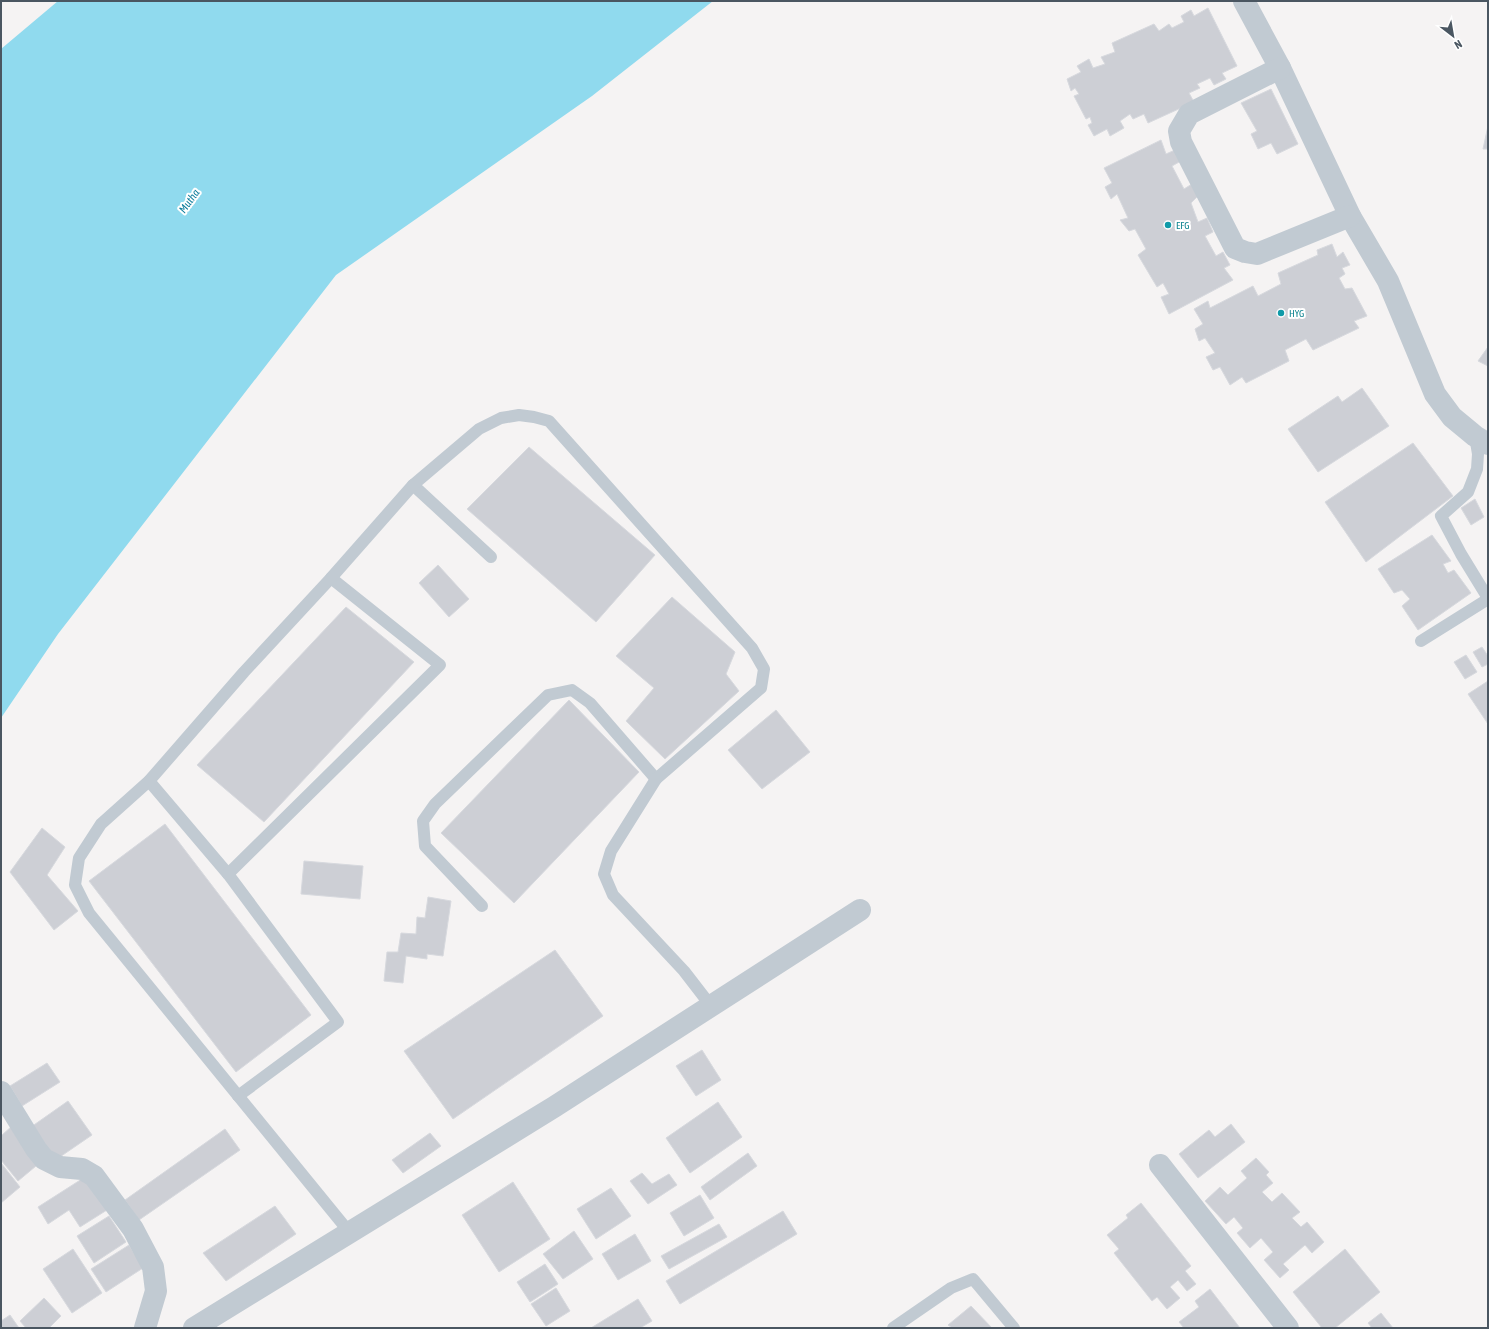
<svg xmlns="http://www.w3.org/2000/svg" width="1489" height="1329" font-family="'Asap Condensed',sans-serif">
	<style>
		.water { fill: #90daee }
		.building { fill: #cdcfd5; stroke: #d7d9de }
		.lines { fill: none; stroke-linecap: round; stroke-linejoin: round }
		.lane { stroke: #c1cad2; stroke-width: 12 }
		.street { stroke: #c1cad2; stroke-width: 22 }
		.culture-dot { fill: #0f9aa8; stroke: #fff; stroke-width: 1.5 }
		.labels { text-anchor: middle; stroke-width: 4; stroke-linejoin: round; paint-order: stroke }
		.culture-label { font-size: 10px; fill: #0d838f; stroke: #fff; text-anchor: start }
		.water-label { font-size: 11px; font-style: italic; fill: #0c7c9b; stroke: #fff }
	</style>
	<rect width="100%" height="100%" fill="#f5f3f3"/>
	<polygon class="water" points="58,1 713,1 592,96 336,275 58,634 1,718 1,49"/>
	<g class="building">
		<polygon points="1208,8 1237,66 1222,73 1226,79 1214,85 1210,78 1197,84 1200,88 1189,93 1194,102 1148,123 1144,114 1133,119 1130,114 1120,121 1124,128 1110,136 1107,129 1094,136 1088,125 1092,123 1090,117 1086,119 1074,96 1079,94 1075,88 1071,91 1067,79 1081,72 1077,66 1089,59 1093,68 1105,64 1101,57 1115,52 1112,43 1154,24 1159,31 1169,24 1172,28 1184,22 1181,16 1191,10 1194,16"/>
		<polygon points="1271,89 1298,144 1277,154 1271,143 1258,149 1251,134 1257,131 1241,103"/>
		<polygon points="1488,126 1488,149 1483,149"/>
		<polygon points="1161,140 1166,154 1175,150 1181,161 1172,166 1184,189 1192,184 1198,196 1191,203 1198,222 1207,218 1213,232 1205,236 1216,256 1223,252 1230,265 1224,268 1233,280 1169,314 1161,297 1169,294 1163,283 1157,287 1138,255 1146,249 1135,229 1129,231 1120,220 1128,218 1117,194 1111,199 1105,187 1112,183 1104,168"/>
		<polygon points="1332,244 1337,257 1343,252 1350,265 1342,268 1345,274 1339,278 1345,289 1352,288 1367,316 1354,321 1359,328 1313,350 1306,339 1285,350 1289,361 1246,383 1242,377 1230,385 1220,367 1213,370 1206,357 1215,353 1205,338 1199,341 1195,329 1203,324 1194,309 1208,301 1210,308 1253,286 1258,296 1281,284 1278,273 1318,255 1317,250"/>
		<polygon points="1488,347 1488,366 1478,361"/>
		<polygon points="1362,388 1389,426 1318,472 1288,429 1338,396 1342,402"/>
		<polygon points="1413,443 1453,496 1366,562 1325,502"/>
		<polygon points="529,447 655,555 596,622 467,509"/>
		<polygon points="1475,499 1484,517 1471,525 1461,508"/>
		<polygon points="1432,535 1451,561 1443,564 1448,573 1454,570 1471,593 1418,630 1402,606 1410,599 1402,590 1394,593 1378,569"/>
		<polygon points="438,565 469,599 449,617 419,583"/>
		<polygon points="672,597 735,652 726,674 739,691 665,759 626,721 654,688 616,656"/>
		<polygon points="346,607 414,662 264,822 197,765"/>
		<polygon points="1482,647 1488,656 1488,664 1482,667 1473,652"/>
		<polygon points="1466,655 1477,672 1465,679 1454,662"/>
		<polygon points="1488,681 1488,724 1468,694"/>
		<polygon points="569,700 639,772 514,903 441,833"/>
		<polygon points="776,710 810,752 762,789 728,750"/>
		<polygon points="165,824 311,1015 236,1072 89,881"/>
		<polygon points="42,828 65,847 47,875 78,911 54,930 10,872"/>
		<polygon points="304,861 363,866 360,899 301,894"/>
		<polygon points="428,897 451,901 443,956 427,954 427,959 406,956 403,983 384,981 387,952 398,952 401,933 416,934 417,917 425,918"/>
		<polygon points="555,950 603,1016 453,1119 404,1051"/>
		<polygon points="702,1050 721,1080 696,1096 676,1066"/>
		<polygon points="47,1063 60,1082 22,1106 10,1086"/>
		<polygon points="68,1101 92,1135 54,1161 31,1127"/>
		<polygon points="718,1102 742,1137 690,1173 666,1138"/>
		<polygon points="1231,1124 1245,1142 1198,1178 1179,1154 1209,1130 1215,1137"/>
		<polygon points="12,1126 42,1161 18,1181 1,1160 1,1136"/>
		<polygon points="225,1129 240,1150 139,1220 125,1200"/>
		<polygon points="430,1133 441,1146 403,1173 392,1160"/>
		<polygon points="748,1153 757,1166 710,1200 701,1187"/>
		<polygon points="1256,1158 1269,1172 1266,1175 1273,1183 1262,1192 1272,1202 1282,1193 1300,1212 1292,1218 1301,1227 1307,1222 1324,1242 1312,1253 1305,1245 1283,1264 1289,1270 1280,1278 1264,1260 1273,1252 1261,1238 1250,1248 1237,1233 1243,1228 1234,1217 1226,1224 1205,1201 1220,1187 1228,1195 1247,1178 1241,1171"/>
		<polygon points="1,1163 20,1187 1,1203"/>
		<polygon points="642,1173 652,1184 669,1174 677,1185 648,1204 630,1181"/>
		<polygon points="85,1177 107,1210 80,1227 69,1210 48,1224 38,1207"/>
		<polygon points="513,1182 550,1239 499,1272 462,1215"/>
		<polygon points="611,1188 631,1216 596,1239 577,1209"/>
		<polygon points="700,1195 714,1218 684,1236 670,1213"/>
		<polygon points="1141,1203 1191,1266 1185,1271 1196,1284 1187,1291 1178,1280 1170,1287 1180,1298 1167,1309 1157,1297 1152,1301 1114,1253 1119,1249 1107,1235 1128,1218 1126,1215"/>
		<polygon points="275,1206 296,1234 226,1281 203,1253"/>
		<polygon points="783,1211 797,1234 680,1304 666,1281"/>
		<polygon points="109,1216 126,1242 94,1263 77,1236"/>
		<polygon points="719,1224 727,1237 669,1269 661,1256"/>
		<polygon points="574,1231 593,1259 563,1279 543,1254"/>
		<polygon points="635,1234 651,1261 618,1280 602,1254"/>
		<polygon points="129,1245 143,1268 106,1292 91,1269"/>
		<polygon points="73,1249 102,1293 72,1313 43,1269"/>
		<polygon points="1345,1249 1380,1292 1335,1328 1322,1328 1293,1292"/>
		<polygon points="545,1264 558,1284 530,1302 517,1282"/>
		<polygon points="556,1288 570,1311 546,1326 531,1304"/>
		<polygon points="1210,1289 1240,1328 1184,1328 1179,1322 1199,1307 1195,1301"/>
		<polygon points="44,1298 61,1316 49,1328 26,1328 20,1321"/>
		<polygon points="638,1299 652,1321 640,1328 591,1328"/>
		<polygon points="971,1306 992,1328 950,1328 951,1327 948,1325"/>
		<polygon points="1381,1313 1393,1328 1372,1328 1368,1323"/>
		<polygon points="10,1315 19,1328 1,1328 1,1321"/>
	</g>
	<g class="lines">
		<g class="lane">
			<polyline points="1475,436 1478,454 1477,469 1468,492 1441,516 1461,554 1488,598"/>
			<polyline points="413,485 491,557"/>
			<polyline points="1421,641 1488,599"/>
			<polyline points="149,781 228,874 338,1022 238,1096"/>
			<polyline points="228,874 440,665 331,578"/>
			<polyline points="482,906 425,846 423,821 435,804 548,695 572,690 590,703 656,779"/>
			<polyline points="350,1233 89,913 75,885 79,858 101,824 149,781 244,672 331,578 413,485 479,429 501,418 519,415 534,417 549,421 752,648 764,669 761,688 656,779 611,851 604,874 613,895 684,971 711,1006"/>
			<polyline points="893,1328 951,1288 973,1279 1014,1328"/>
		</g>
		<g class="street">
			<polyline points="1244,1 1280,68 1350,216 1388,281 1435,394 1452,417 1475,436 1488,444"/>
			<polyline points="1280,68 1189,114 1179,131 1181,142 1235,248 1245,252 1257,254 1350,216"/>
			<polyline points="1,1092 36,1149 44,1159 60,1167 82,1169 94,1176 133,1229 153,1267 156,1291 145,1328"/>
			<polyline points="1160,1165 1288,1328"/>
			<polyline points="194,1328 554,1107 860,910"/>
		</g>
	</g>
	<g class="culture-dot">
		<circle cx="1168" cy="225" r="4"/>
		<circle cx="1281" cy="313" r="4"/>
	</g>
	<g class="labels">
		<g class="culture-label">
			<text x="1176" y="229">EFG</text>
			<text x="1289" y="317">HYG</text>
		</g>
		<g class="water-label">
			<text transform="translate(189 201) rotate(-54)" y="4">Mutha</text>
		</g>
	</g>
	<rect width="1489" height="1329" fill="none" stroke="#4a5661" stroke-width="4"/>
	<g transform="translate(1453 36) rotate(149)" stroke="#ffffff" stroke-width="3" paint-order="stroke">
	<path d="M0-3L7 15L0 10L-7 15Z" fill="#4a5661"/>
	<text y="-6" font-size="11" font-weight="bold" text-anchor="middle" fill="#4a5661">N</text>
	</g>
</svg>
